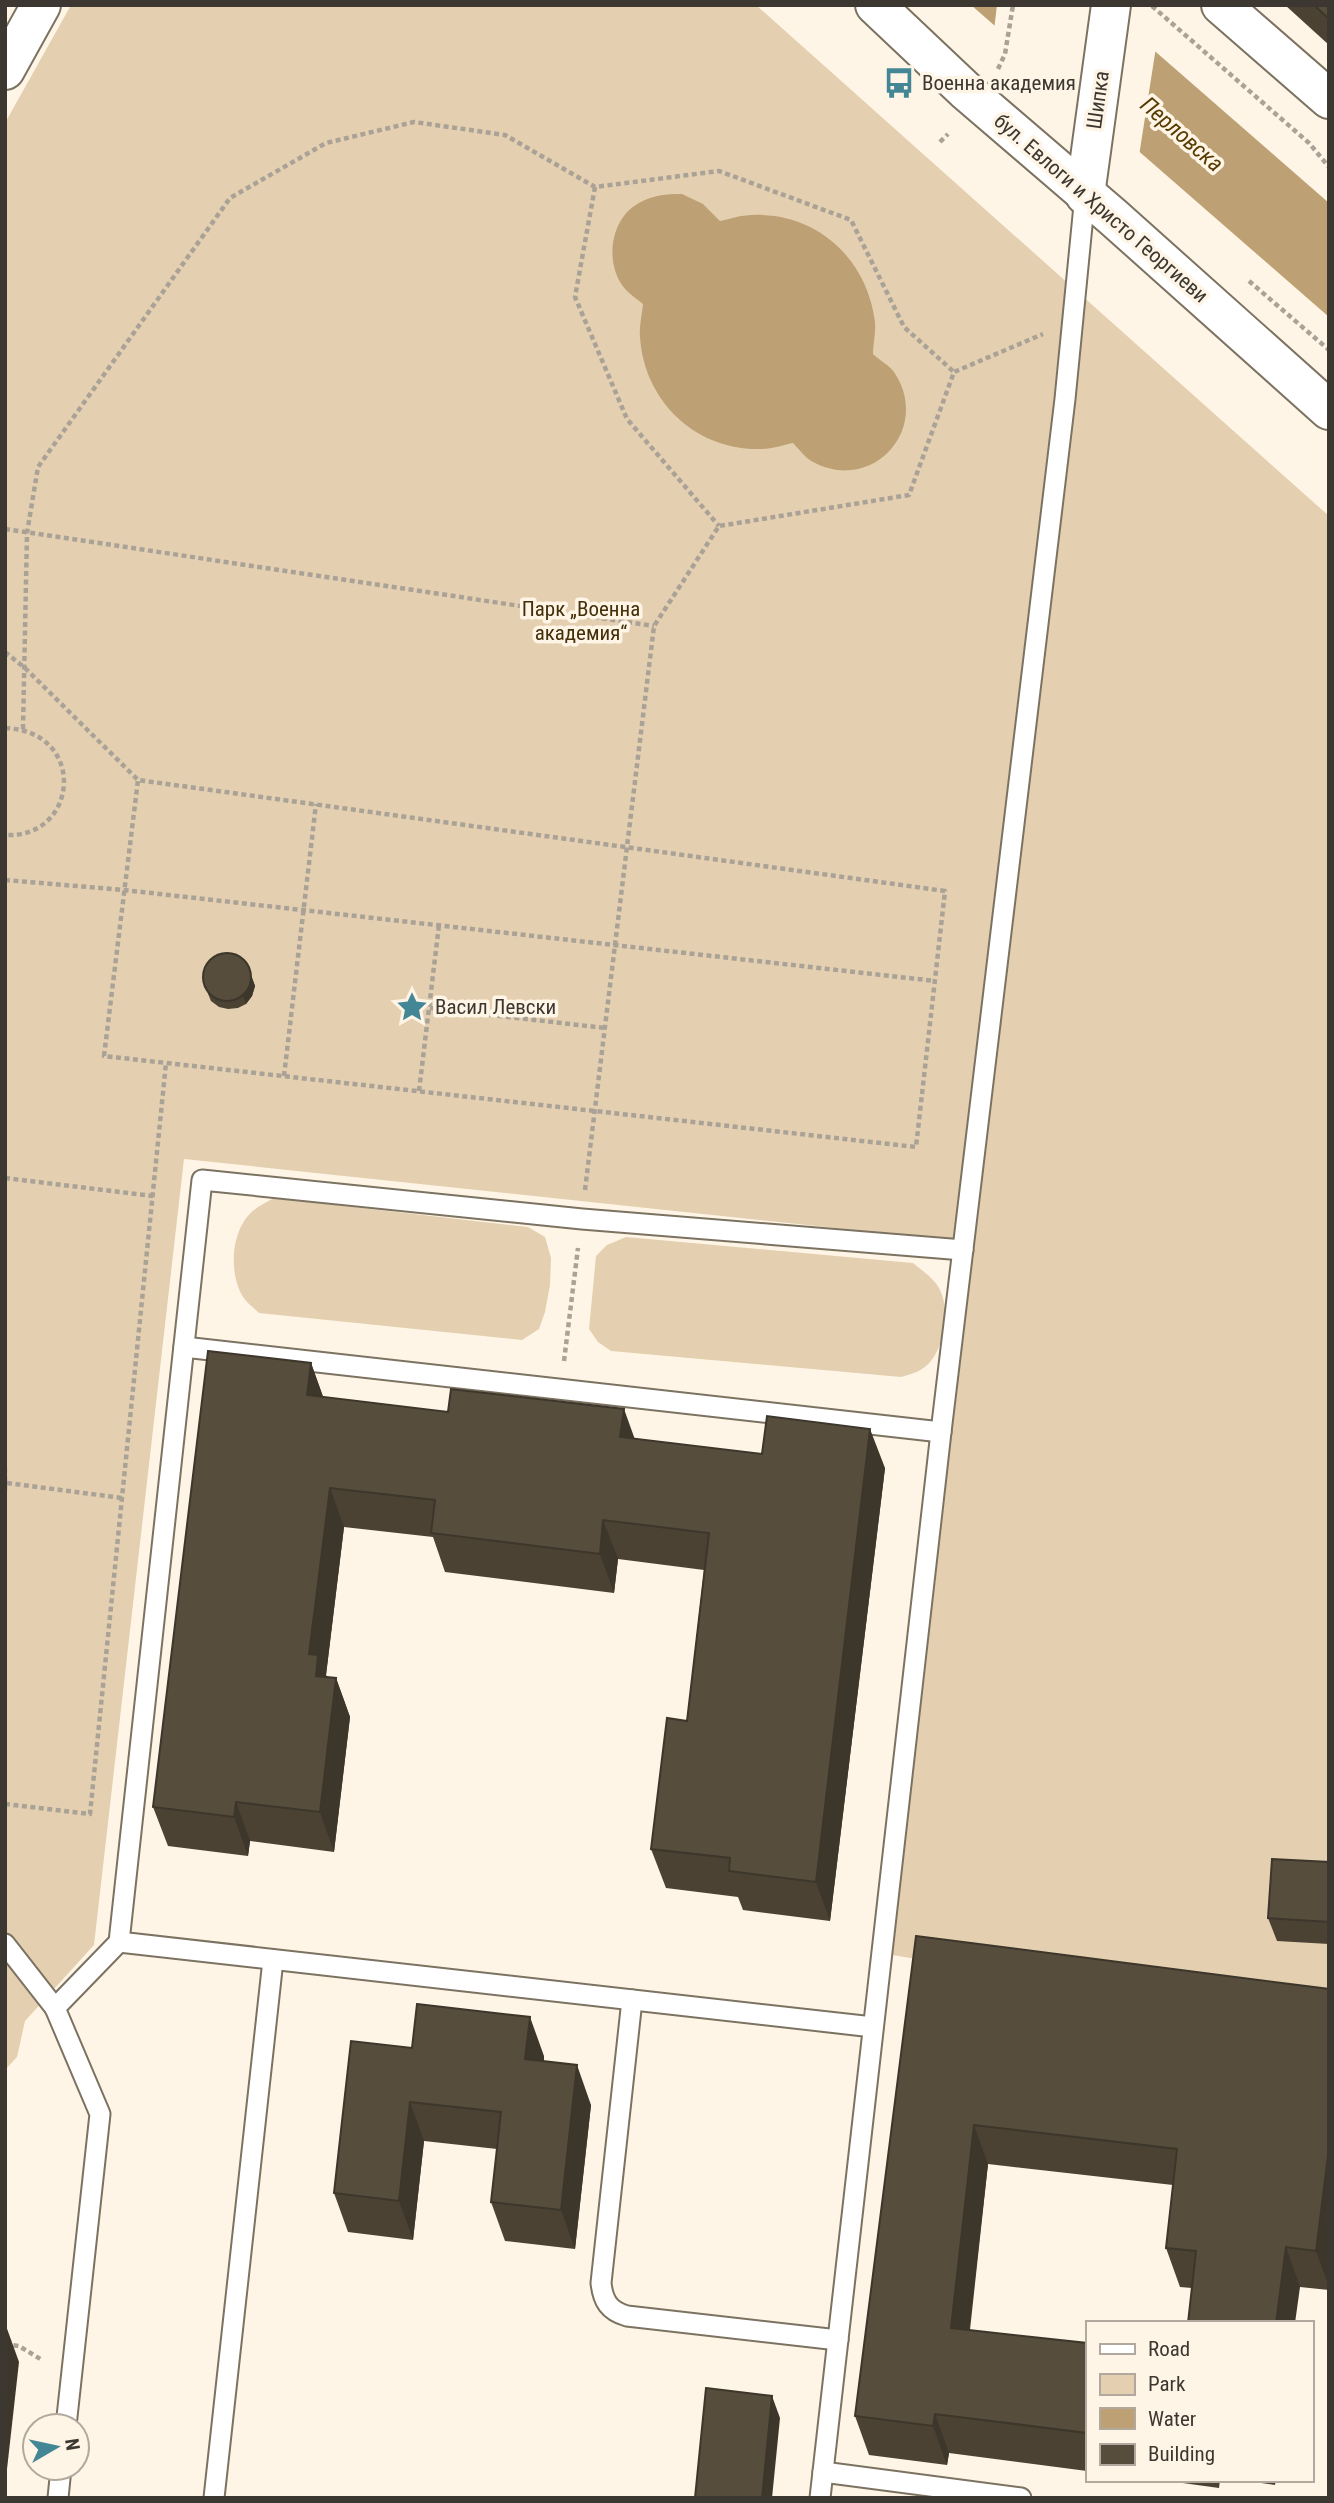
<svg xmlns="http://www.w3.org/2000/svg" width="1334" height="2503" font-family="'Roboto Condensed',sans-serif">
	<style>
		.green { fill: #e4d0b0 }
		.water { fill: #bda174 }
		.pier { fill: #fff5e6 }
		.lines { fill: none; stroke-linecap: round; stroke-linejoin: round }
		.lane-casing { stroke: #7c7261; stroke-width: 23 }
		.street-casing { stroke: #7c7261; stroke-width: 42 }
		.secondary-casing { stroke: #7c7261; stroke-width: 42 }
		.path { stroke: #aaa297; stroke-width: 4.5; stroke-dasharray: 5 3.5; stroke-linecap: butt }
		.lane { stroke: #fff; stroke-width: 19 }
		.street { stroke: #fff; stroke-width: 38 }
		.secondary { stroke: #fff; stroke-width: 38 }
		.wall { fill: #4b4234 }
		.shaded-wall { fill: #3d362b }
		.building { fill: #574d3d; stroke: #3d362b; stroke-width: 2 }
		.labels { text-anchor: middle; stroke-width: 7; stroke-linejoin: round; paint-order: stroke }
		.poi-label { font-size: 21px; fill: #3c3730; stroke: #fff5e6; text-anchor: start }
		.street-label { font-size: 21px; fill: #3c3730; stroke: #fff5e6 }
		.park-label { font-size: 21px; fill: #432f09; stroke: #fff5e6 }
		.water-label { font-size: 23px; font-style: italic; fill: #573b00; stroke: #fff5e6 }
	</style>
	<rect width="100%" height="100%" fill="#fff5e6"/>
	<g class="green">
		<polygon points="71,5 756,5 1329,516 1329,2027 892,1955 968,1242 184,1159 94,1945 25,2021 17,2057 5,2070 5,123"/>
		<path d="M274 1198 528 1227 545 1237 551 1258 550 1285 545 1312 539 1329 522 1340 259 1313C254 1308 247 1303 243 1297 228 1273 231 1228 254 1210 260 1205 267 1202 274 1198Z"/>
		<path d="M626 1237 913 1263C924 1272 938 1281 942 1295 950 1316 942 1358 922 1369 916 1373 908 1375 901 1377L611 1351 598 1342 589 1329 596 1256 607 1245Z"/>
	</g>
	<g class="water">
		<polygon points="971,5 1102,5 1329,203 1329,317"/>
		<path d="M682 194 703 204 720 221C730 219 741 215 752 215 816 212 867 258 875 322 876 332 873 344 873 354 879 360 889 365 894 372 932 428 873 494 813 462 805 458 799 449 793 443 783 445 772 449 761 449 696 451 644 401 640 337 639 326 642 315 643 304 638 300 631 295 626 290 604 266 609 219 639 203 653 195 666 194 682 194Z"/>
	</g>
	<polygon class="pier" points="997,5 1107,5 1156,47 1139,156 994,30"/>
	<g class="lines">
		<defs>
			<g id="lane">
				<polyline points="184,1347 941,1432"/>
				<polyline points="119,1942 873,2027"/>
				<polyline points="5,1944 55,2008"/>
				<path d="M632 2000 601 2283C603 2301 609 2311 627 2316L838 2340"/>
				<polyline points="66,2426 100,2114 55,2008 119,1942 202,1180 582,1219 963,1250"/>
				<polyline points="823,2472 1021,2498"/>
				<polyline points="58,2498 61,2468"/>
				<polyline points="214,2498 273,1960"/>
				<polyline points="820,2498 941,1432 1065,399 1085,195"/>
			</g>
			<polyline id="street" points="5,70 41,5"/>
			<g id="secondary">
				<polyline points="875,5 965,90 1113,217 1329,410"/>
				<polyline points="1221,5 1329,99"/>
				<polyline points="1085,195 1111,5"/>
			</g>
		</defs>
		<use href="#lane" class="lane-casing"/>
		<use href="#street" class="street-casing"/>
		<use href="#secondary" class="secondary-casing"/>
		<g class="path">
			<polyline points="1152,6 1309,143 1329,167"/>
			<polyline points="998,69 1005,54 1013,5"/>
			<polyline points="940,142 948,134"/>
			<polyline points="595,187 575,297 627,419 719,526"/>
			<polyline points="1249,281 1329,350"/>
			<polyline points="5,529 654,626"/>
			<polyline points="5,652 25,668 138,780 945,891 916,1147 104,1056 138,780"/>
			<path d="M5 728C88 731 79 839 5 835"/>
			<polyline points="23,729 27,533 38,467 230,198 326,143 414,122 505,135 595,187 719,171 851,220 904,327 954,372"/>
			<polyline points="5,880 124,890 935,981"/>
			<polyline points="430,1008 605,1028"/>
			<polyline points="284,1076 316,804"/>
			<polyline points="419,1091 439,925"/>
			<polyline points="5,1178 153,1196"/>
			<polyline points="585,1190 654,626 719,526 909,495 954,372 1043,334"/>
			<polyline points="564,1361 578,1248"/>
			<polyline points="5,1468 5,1491"/>
			<polyline points="7,1483 122,1498"/>
			<polyline points="5,1804 90,1814 166,1063"/>
			<polyline points="5,2344 19,2346 42,2360"/>
		</g>
		<use href="#lane" class="lane"/>
		<use href="#street" class="street"/>
		<use href="#secondary" class="secondary"/>
	</g>
	<g class="wall">
		<polygon points="1285,5 1329,5 1329,45"/>
		<polygon points="246,961 255,986 252,996 246,1004 238,1008 228,1009 219,1007 211,1001 204,984"/>
		<polygon points="311,1363 323,1397 635,1439 885,1468 830,1921 743,1910 738,1897 666,1888 651,1849 687,1721 704,1570 618,1559 614,1593 445,1572 433,1537 344,1527 326,1675 327,1677 336,1678 350,1717 334,1852 250,1841 248,1856 168,1846 153,1807"/>
		<polygon points="1329,1862 1329,1944 1277,1941 1268,1918"/>
		<polygon points="916,1936 1329,1989 1329,2290 1300,2287 1192,2288 1180,2287 1166,2248 1173,2185 988,2164 970,2330 1087,2343 1087,2471 949,2453 947,2465 869,2455 855,2416"/>
		<polygon points="412,2048 544,2056 544,2062 591,2105 575,2249 505,2241 491,2202 497,2149 424,2141 413,2240 348,2232 334,2193"/>
		<polygon points="1161,2480 1220,2480 1219,2488"/>
		<polygon points="1240,2480 1276,2480 1275,2485"/>
	</g>
	<g class="shaded-wall">
		<polygon points="252,978 255,986 252,996 246,1004 243,996"/>
		<polygon points="311,1363 325,1402 307,1395"/>
		<polygon points="624,1409 638,1448 620,1437"/>
		<polygon points="870,1429 885,1468 830,1921 816,1882"/>
		<polygon points="330,1488 344,1527 326,1675 333,1694 331,1715 309,1654"/>
		<polygon points="603,1520 618,1559 614,1593 600,1554"/>
		<polygon points="336,1678 350,1717 334,1852 320,1812"/>
		<polygon points="236,1802 250,1841 248,1856 234,1817"/>
		<polygon points="530,2017 544,2056 539,2098 525,2059"/>
		<polygon points="577,2065 591,2105 575,2249 561,2210"/>
		<polygon points="410,2102 424,2141 413,2240 399,2201"/>
		<polygon points="974,2125 988,2164 965,2367 951,2328"/>
		<polygon points="1329,2148 1329,2287 1316,2251"/>
		<polygon points="1286,2247 1300,2287 1295,2323 1276,2323"/>
		<polygon points="5,2323 19,2362 5,2487"/>
		<polygon points="772,2396 780,2418 772,2498 762,2498"/>
		<polygon points="935,2414 949,2453 947,2465 933,2426"/>
	</g>
	<g class="building">
		<polygon points="1314,5 1329,5 1329,19"/>
		<circle cx="227" cy="977" r="24"/>
		<polygon points="208,1351 311,1363 307,1395 448,1412 451,1389 624,1409 620,1437 762,1454 767,1416 870,1429 816,1882 729,1871 730,1858 651,1849 667,1718 687,1721 709,1533 603,1520 600,1554 431,1533 435,1500 330,1488 309,1654 318,1655 316,1676 336,1678 320,1812 236,1802 234,1817 153,1807"/>
		<polygon points="1272,1859 1329,1862 1329,1922 1268,1918"/>
		<polygon points="916,1936 1329,1989 1329,2148 1316,2251 1286,2247 1276,2323 1188,2323 1196,2251 1166,2248 1177,2149 974,2125 951,2328 1087,2343 1087,2433 935,2414 933,2426 855,2416"/>
		<polygon points="417,2004 530,2017 525,2059 577,2065 561,2210 491,2202 501,2112 410,2102 399,2201 334,2193 351,2041 412,2048"/>
		<polygon points="706,2388 772,2396 762,2498 695,2498"/>
	</g>
	<defs>
		<symbol id="bus-bare" viewBox="-9 -9 18 18"><path d="M-5-6H5V4H4V6H2V4H-2V6H-4V4H-5ZM-3.5-4V0h7V-4ZM-3.5 1.2v1.5H-2V1.2ZM2 1.2v1.5H3.5V1.2Z" fill="#438796" stroke="#fff5e6" stroke-width="2.5" paint-order="stroke"/></symbol>
		<symbol id="sight-bare" viewBox="-9 -9 18 18"><path d="M0-6L1.8-2.2L6-1.7L2.9 1.2L3.7 5.4L0 3.3L-3.7 5.4L-2.9 1.2L-6-1.7L-1.8-2.2Z" fill="#438796" stroke="#fff5e6" stroke-width="2.5" paint-order="stroke"/></symbol>
	</defs>
	<g fill-rule="evenodd">
		<use href="#bus-bare" x="877" y="61" width="44" height="44"/>
		<use href="#sight-bare" x="390" y="985" width="44" height="44"/>
	</g>
	<g class="labels">
		<g class="poi-label">
			<text x="922" y="90">Военна академия</text>
			<text x="435" y="1014">Васил Левски</text>
		</g>
		<g class="street-label">
			<text transform="translate(1098 100) rotate(-82)" y="7">Шипка</text>
			<text transform="translate(1101 208) rotate(41)" y="7">бул. Евлоги и Христо Георгиеви</text>
		</g>
		<g class="park-label">
			<text x="581" y="616">Парк „Военна<tspan x="581" dy="24">академия“</tspan></text>
		</g>
		<g class="water-label">
			<text transform="translate(1182 134) rotate(41)" y="8">Перловска</text>
		</g>
	</g>
	<rect width="1334" height="2503" fill="none" stroke="#3c3730" stroke-width="14"/>
	<rect x="1086" y="2321" width="228" height="161" fill="#fff5e6" stroke="#b1a99d" stroke-width="2"/>
	<rect x="1100" y="2344" width="35" height="10" fill="#ffffff" stroke="#b1a99d" stroke-width="2"/>
	<text x="1148" y="2356" font-size="21" fill="#3c3730">Road</text>
	<rect x="1100" y="2374" width="35" height="21" fill="#e4d0b0" stroke="#b1a99d" stroke-width="2"/>
	<text x="1148" y="2391" font-size="21" fill="#3c3730">Park</text>
	<rect x="1100" y="2408" width="35" height="21" fill="#bda174" stroke="#b1a99d" stroke-width="2"/>
	<text x="1148" y="2426" font-size="21" fill="#3c3730">Water</text>
	<rect x="1100" y="2444" width="35" height="21" fill="#574d3d" stroke="#b1a99d" stroke-width="2"/>
	<text x="1148" y="2461" font-size="21" fill="#3c3730">Building</text>
	<g transform="translate(56 2447) rotate(81)"><circle r="33" fill="#fff5e6" stroke="#b1a99d" stroke-width="2"/>
	<path d="M0-5L12 26L0 18L-12 26Z" fill="#438796"/>
	<text y="-10" font-size="19" font-weight="bold" text-anchor="middle" fill="#3c3730">N</text>
	</g>
</svg>
